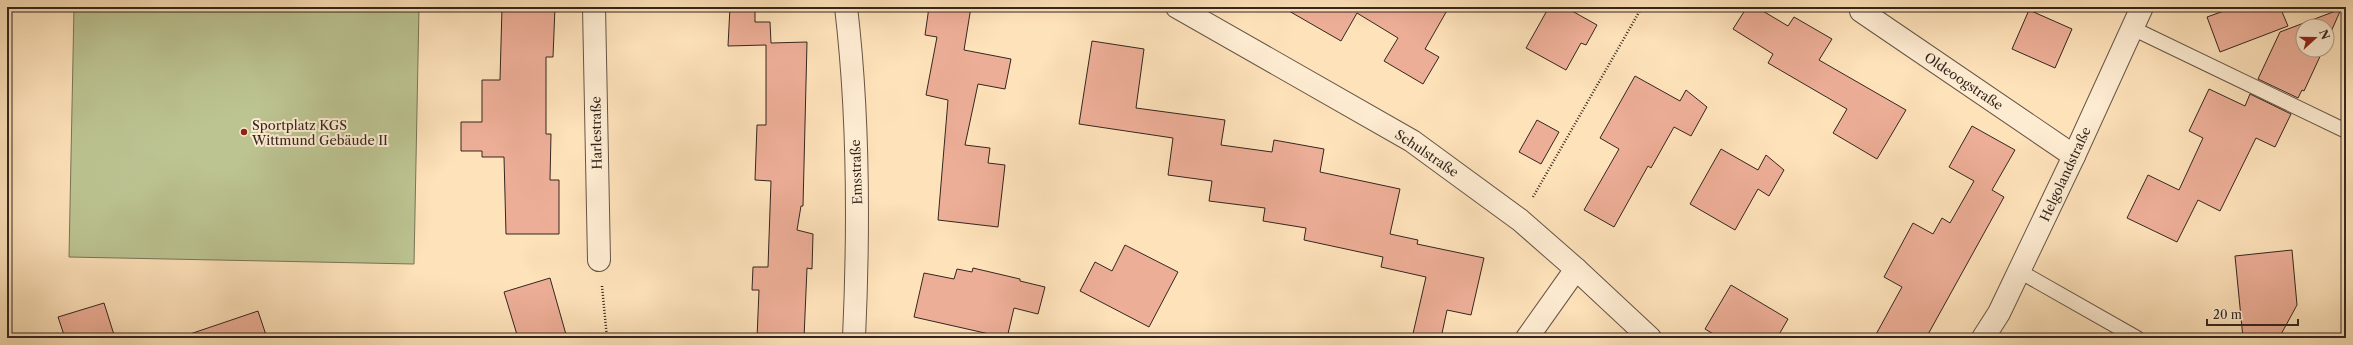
<svg xmlns="http://www.w3.org/2000/svg" width="2353" height="345" font-family="'Libre Caslon Text',serif">
	<style>
		.pitch { fill: #bcc492; stroke: #787558 }
		.building { fill: #edae97; stroke: #34261e }
		.lines { fill: none; stroke-linecap: round; stroke-linejoin: round }
		.lane-casing { stroke: #665545; stroke-width: 16 }
		.street-casing { stroke: #665545; stroke-width: 24 }
		.path { stroke: #34261e; stroke-width: 2.5; stroke-dasharray: 1 2; stroke-linecap: butt }
		.lane { stroke: #feecd2; stroke-width: 14 }
		.street { stroke: #feecd2; stroke-width: 22 }
		.poi-dot { fill: #8f2418; stroke: #feecd2; stroke-width: 1.5 }
		.labels { text-anchor: middle; stroke-width: 4; stroke-linejoin: round; paint-order: stroke }
		.street-label { font-size: 13px; fill: #34261e; stroke: #feecd2 }
		.poi-label { font-size: 13px; fill: #34261e; stroke: #feecd2; text-anchor: start }
	</style>
	<rect width="100%" height="100%" fill="#fee2ba"/>
	<filter id="stains"><feTurbulence type="fractalNoise" baseFrequency=".005" numOctaves="4"/><feColorMatrix values="0 0 0 0 .2 0 0 0 0 .09 0 0 0 0 .02 0 0 0 .5 -.17"/></filter>
	<radialGradient id="worn" r=".72"><stop offset=".6" stop-color="#630" stop-opacity="0"/><stop offset="1" stop-color="#630" stop-opacity=".3"/></radialGradient>
	<polygon class="pitch" points="74,7 419,7 414,264 69,257"/>
	<g class="building">
		<polygon points="502,7 555,7 553,57 546,57 546,134 551,134 550,180 559,180 559,234 506,234 504,157 482,157 482,151 461,151 461,122 482,122 482,80 500,80"/>
		<polygon points="730,7 755,7 755,22 770,22 771,43 807,42 803,206 801,206 797,230 813,234 812,269 807,268 804,338 757,338 759,290 752,290 753,267 768,267 771,181 755,180 757,125 766,125 766,45 728,46"/>
		<polygon points="929,7 971,7 964,50 1011,59 1005,89 978,84 965,145 990,148 988,163 1005,165 998,227 938,220 948,100 926,95 937,37 925,35"/>
		<polygon points="1282,7 1449,7 1425,49 1439,57 1423,84 1384,61 1398,38 1357,13 1341,41"/>
		<polygon points="1549,7 1565,7 1597,25 1586,45 1581,43 1566,70 1526,48"/>
		<polygon points="1747,7 1756,7 1788,26 1794,17 1832,39 1819,60 1906,110 1877,159 1833,133 1847,109 1768,63 1773,54 1733,29"/>
		<polygon points="2235,7 2280,7 2288,26 2220,52 2207,17"/>
		<polygon points="2341,9 2327,41 2327,26 2303,26 2303,50 2323,50 2304,91 2302,90 2298,98 2258,79 2280,32"/>
		<polygon points="2029,10 2072,29 2055,68 2012,49"/>
		<polygon points="1092,41 1144,49 1136,108 1225,120 1221,145 1272,152 1274,140 1324,149 1320,172 1400,189 1390,234 1418,240 1417,244 1484,258 1471,315 1447,310 1441,338 1412,338 1426,277 1381,267 1383,257 1304,240 1306,228 1263,221 1265,208 1209,201 1212,181 1168,175 1173,138 1079,124"/>
		<polygon points="1635,76 1680,101 1686,90 1707,107 1691,136 1674,127 1651,168 1648,166 1614,227 1584,210 1619,149 1600,138"/>
		<polygon points="2209,89 2245,106 2250,94 2291,114 2275,147 2256,138 2220,211 2198,200 2177,242 2127,218 2148,175 2179,190 2203,138 2189,131"/>
		<polygon points="1537,120 1559,132 1541,164 1519,152"/>
		<polygon points="1972,126 2015,150 1992,190 2004,197 1926,338 1874,338 1902,287 1884,277 1913,223 1933,234 1942,218 1950,223 1974,181 1949,167"/>
		<polygon points="1721,149 1758,170 1766,155 1784,170 1769,196 1758,189 1735,230 1690,204"/>
		<polygon points="1125,245 1178,272 1149,327 1080,291 1095,262 1112,271"/>
		<polygon points="2292,250 2297,305 2279,338 2243,338 2235,256"/>
		<polygon points="973,268 1020,279 1020,281 1045,287 1038,314 1014,308 1007,338 914,317 924,273 954,279 957,269 972,272"/>
		<polygon points="550,278 567,338 518,338 504,292"/>
		<polygon points="1731,285 1788,319 1777,338 1720,338 1705,329"/>
		<polygon points="104,303 115,338 65,338 58,317"/>
		<polygon points="258,311 267,338 191,338 190,334"/>
	</g>
	<g class="lines">
		<defs>
			<g id="lane">
				<polyline points="2132,28 2346,131"/>
				<polyline points="2019,271 2137,338"/>
			</g>
			<g id="street">
				<polyline points="594,7 599,260"/>
				<path d="M846 7C859 116 859 228 854 338"/>
				<polyline points="1177,7 1412,141 1520,220 1576,269 1650,338"/>
				<polyline points="1861,11 2074,156"/>
				<polyline points="1527,338 1576,269"/>
				<polyline points="1983,338 1999,313 2074,156 2142,7"/>
			</g>
		</defs>
		<use href="#lane" class="lane-casing"/>
		<use href="#street" class="street-casing"/>
		<g class="path">
			<polyline points="1533,197 1642,7"/>
			<polyline points="602,286 607,338"/>
		</g>
		<use href="#lane" class="lane"/>
		<use href="#street" class="street"/>
	</g>
	<circle class="poi-dot" cx="244" cy="132" r="4"/>
	<g class="labels">
		<g class="street-label">
			<text transform="translate(1964 81) rotate(34)" y="5">Oldeoogstraße</text>
			<text transform="translate(596 133) rotate(-91)" y="5">Harlestraße</text>
			<text transform="translate(1427 153) rotate(34)" y="5">Schulstraße</text>
			<text transform="translate(856 172) rotate(-92)" y="5">Emsstraße</text>
			<text transform="translate(2065 174) rotate(-65)" y="5">Helgolandstraße</text>
		</g>
		<g class="poi-label">
			<text x="252" y="130">Sportplatz KGS<tspan x="252" dy="15">Wittmund Gebäude II</tspan></text>
		</g>
	</g>
	<rect width="2353" height="345" fill="none" stroke="#fee2ba" stroke-width="24"/>
	<rect x="8" y="8" width="2337" height="329" fill="none" stroke="#34261e" stroke-width="2"/>
	<rect x="12" y="12" width="2329" height="321" fill="none" stroke="#34261e"/>
	<g transform="translate(2315 38) rotate(69)"><circle r="19" fill="#feecd2" stroke="#ad9d8a"/>
	<path d="M0-3L7 15L0 10L-7 15Z" fill="#8f2418"/>
	<text y="-6" font-size="11" font-weight="bold" text-anchor="middle" fill="#34261e">N</text>
	</g>
	<path d="M2207 319v6h91v-6" fill="none" stroke="#34261e" stroke-width="2"/>
	<text x="2213" y="319" font-size="12" fill="#34261e" stroke="#feecd2" stroke-width="3" paint-order="stroke">20 m</text>
	<rect width="100%" height="100%" filter="url(#stains)"/>
	<rect width="100%" height="100%" fill="url(#worn)"/>
</svg>
